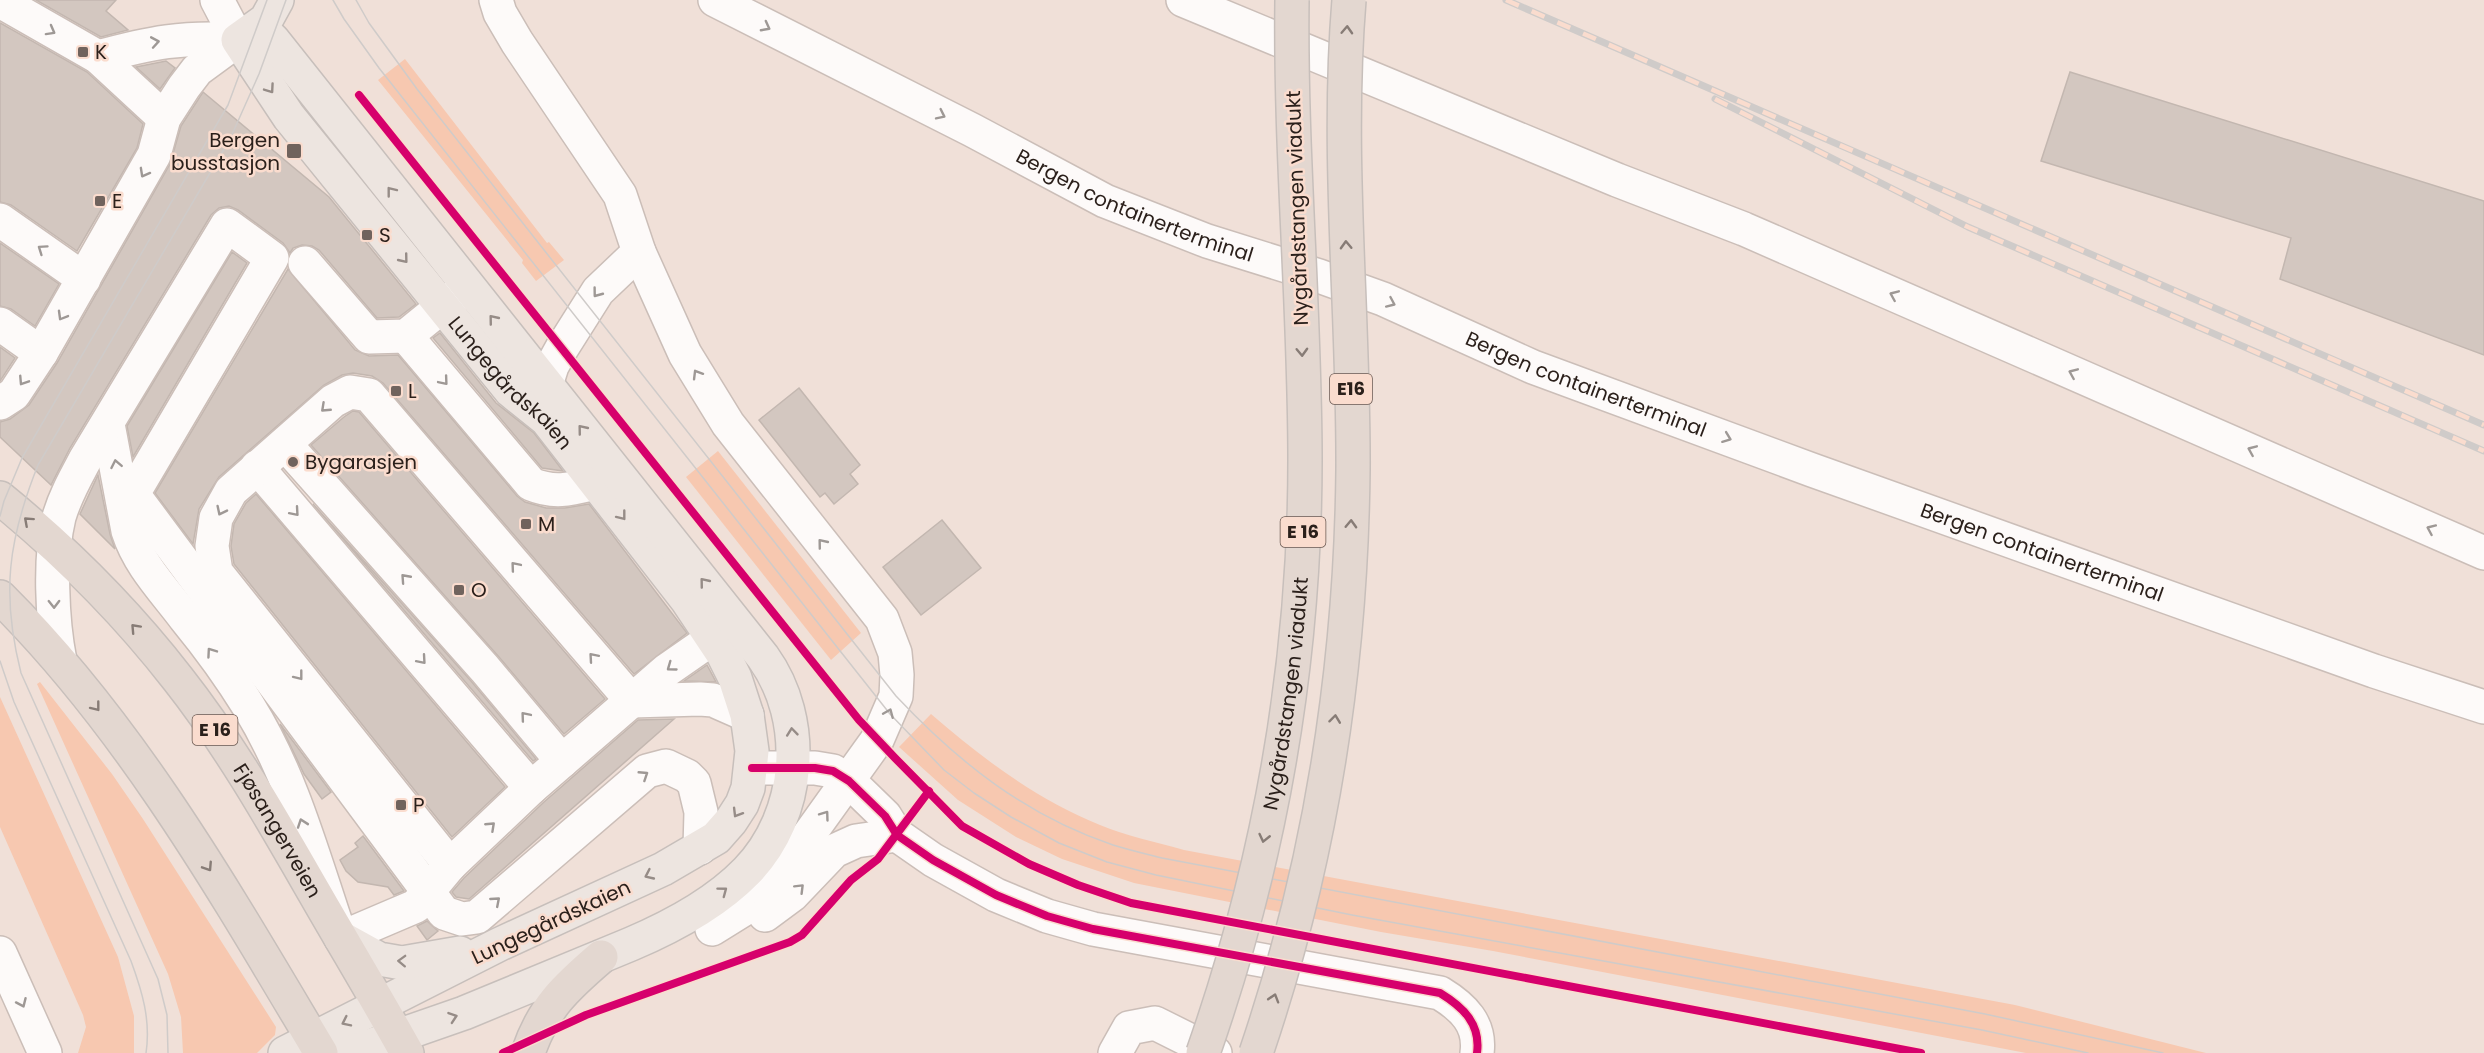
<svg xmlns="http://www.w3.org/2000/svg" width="2484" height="1053" font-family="Poppins,sans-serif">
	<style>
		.green { fill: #f7c8b0 }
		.building { fill: #d3c7c0; stroke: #c3b7b0; stroke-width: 1.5 }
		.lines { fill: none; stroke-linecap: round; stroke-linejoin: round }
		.minor-casing { stroke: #cbbeb8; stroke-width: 36 }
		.major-casing { stroke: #c7bfbb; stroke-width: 36 }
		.highway-casing { stroke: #c7bfbb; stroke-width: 36 }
		.minor { stroke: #fdfaf9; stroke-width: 33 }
		.major { stroke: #ede5e0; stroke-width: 33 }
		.highway { stroke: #e3d7d0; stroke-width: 33 }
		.tram { stroke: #cfcbc9; stroke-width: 1.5 }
		.rail-casing { stroke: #cfcbc9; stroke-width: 7 }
		.rail { stroke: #fadcce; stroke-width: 4.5; stroke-dasharray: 14; stroke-linecap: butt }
		.highway-bridge-casing { stroke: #c7bfbb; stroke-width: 36; stroke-linecap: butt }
		.highway-bridge { stroke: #e3d7d0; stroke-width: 33 }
		.cycleway-casing { stroke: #fadcce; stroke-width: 11 }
		.cycleway { stroke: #d6006c; stroke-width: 8 }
		.oneway { stroke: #9e9895 }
		.oneway2 { stroke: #877c76 }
		.oneway3 { stroke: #968c87 }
		.poi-dot { fill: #70635d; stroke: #fadcce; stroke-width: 2 }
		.labels { text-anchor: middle; stroke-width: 5; stroke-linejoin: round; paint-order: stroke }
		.shield { fill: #fadcce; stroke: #695851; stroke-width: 1.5 }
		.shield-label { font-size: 18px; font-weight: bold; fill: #2b201b }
		.poi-label { font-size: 20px; fill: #2b201b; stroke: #fadcce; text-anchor: start }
		.street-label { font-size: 20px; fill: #2b201b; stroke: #fadcce }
	</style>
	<rect width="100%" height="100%" fill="#f0e0d8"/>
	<g class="green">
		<polygon points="405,59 547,243 549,242 564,260 536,281 522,263 523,260 378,80"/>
		<polygon points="718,451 861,633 831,660 686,477"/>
		<polygon points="40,682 112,774 143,819 276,1027 275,1035 257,1053 183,1053 181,1017 168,974 37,684"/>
		<polygon points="0,697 118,957 134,1016 134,1053 78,1053 86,1027 83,1015 0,827"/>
		<path d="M931 714C983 759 1036 799 1100 825 1127 836 1156 842 1184 850L2015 1005 2206 1053H2026L1493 951 1381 932 1134 883 1062 859 1016 837 958 800 899 747Z"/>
	</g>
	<g class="building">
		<polygon points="36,0 116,0 106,11 128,30 101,37"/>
		<polygon points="0,23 87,72 143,124 137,148 77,251 11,205 0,202"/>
		<polygon points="166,61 175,68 160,89 136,67"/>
		<polygon points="2070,72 2484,201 2484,355 2280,279 2291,238 2041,161"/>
		<polygon points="203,92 329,197 416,304 399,317 377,318 319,250 312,246 302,245 293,248 290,253 283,243 238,210 229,206 219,208 211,215 70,448 51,485 0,437 0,422 10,419 29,405 57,363 170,164 181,126"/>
		<polygon points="0,243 59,284 35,326 11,309 0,306"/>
		<polygon points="232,252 247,263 133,457 127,426"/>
		<polygon points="288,269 355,350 369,356 398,355 517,496 525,502 546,508 565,508 589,504 687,633 634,674 383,383 372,376 353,373 342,375 324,385 219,477 199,509 193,544 155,493"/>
		<polygon points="440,333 496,403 534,433 563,471 542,468 433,338"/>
		<polygon points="0,347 15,358 0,381"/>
		<polygon points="799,388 860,465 850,474 858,484 834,504 825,493 820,497 759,420"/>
		<polygon points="353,411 359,412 605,699 564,734 499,657 311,445 344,417"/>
		<polygon points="98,475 110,534 115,549 80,514"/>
		<polygon points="256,494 505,787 452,837 234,564 231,546 234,524 246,503"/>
		<polygon points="313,504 471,681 536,759 533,761"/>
		<polygon points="942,520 981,568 921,615 883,567"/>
		<polygon points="707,665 716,682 684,681"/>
		<polygon points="674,719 469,899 456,897 452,892 464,878 544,802 638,720"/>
		<polygon points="280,724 331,792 322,799 304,774"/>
		<polygon points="363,836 404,891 394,895 388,887 358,882 346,871 340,860 358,847 355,843"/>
		<polygon points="427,921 438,931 427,940 417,926"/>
	</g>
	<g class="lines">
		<defs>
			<g id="minor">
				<polyline points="217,0 238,40"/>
				<polyline points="496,0 500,13 517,42 620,195 639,252 685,354 728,424 882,619 895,653 897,675 896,696 877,740 783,871 765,892 741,911 712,929"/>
				<path id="s1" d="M715 0 972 130 1105 201 1207 241 1319 276 1383 299 1533 367 1812 470 2374 671 2484 707"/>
				<polyline points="1183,0 1617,180 1744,229 2484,553"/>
				<polyline points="0,1 98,57 164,118"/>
				<path d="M98 57C149 43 184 36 238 40"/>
				<polyline points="0,220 84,279"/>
				<polyline points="305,263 369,337 406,336 465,288"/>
				<polyline points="0,324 41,353"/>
				<path d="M406 336 531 484C555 494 571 489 595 483"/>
				<polyline points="0,403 14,394 41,353 154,155 164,118 184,87 197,70 238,40"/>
				<polyline points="547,408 546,385 552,366 562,348 598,291 639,252"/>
				<path d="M108 424 128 531C139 565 164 590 185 618 208 646 230 676 249 707 293 778 314 860 341 938L416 906 450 865 531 788 667 670 713 638 739 628"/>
				<polyline points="285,444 485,669 562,761"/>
				<polyline points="257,467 531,788"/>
				<path d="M60 661C52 620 49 558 59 517 65 496 76 477 86 458L227 225 272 258 133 494 444 913 462 919 477 917 647 771 666 766 687 776 694 783 701 812 700 848"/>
				<polyline points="632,701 700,699 713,700 747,715"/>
				<path d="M752 768H815L833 771 849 781 885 816 897 835 933 860 996 895 1047 916 1093 929 1440 993C1463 1007 1481 1024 1477 1053"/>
				<polyline points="450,865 216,572 212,546 216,518 231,491 333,401 350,392 369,395 632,701"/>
				<polyline points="765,915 792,895 834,851 856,841 897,835"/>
				<polyline points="0,953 45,1053"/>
				<polyline points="1115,1053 1129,1028 1155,1023 1215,1053"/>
			</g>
			<g id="major">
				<path id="s2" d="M277 0 266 20 238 40 289 117 511 391 547 420 687 600 723 654 735 678 747 715 752 751 748 788 742 804 731 821 716 838 663 869 500 944 285 1053"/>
				<path d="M259 27 273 40 763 657C809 721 801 815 747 871 716 903 671 927 631 944L464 1013 349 1053"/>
				<polyline points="341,938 379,959 402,963 460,953"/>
			</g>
			<g id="highway">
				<path id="s3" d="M0 498C65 551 126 612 178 679 230 745 272 819 314 892 345 946 377 999 407 1053"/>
				<path d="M0 597C132 728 226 894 321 1053"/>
				<path d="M528 1053C543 1008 566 987 601 957"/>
			</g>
		</defs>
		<use href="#minor" class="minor-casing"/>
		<use href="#major" class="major-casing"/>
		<use href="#highway" class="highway-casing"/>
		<use href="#minor" class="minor"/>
		<use href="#major" class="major"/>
		<use href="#highway" class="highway"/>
		<g class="tram">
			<polyline points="333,0 344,19 379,68 890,714 944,770 974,793 1011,817 1059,843 1107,862 1156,875 1352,915 1982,1030 2088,1053"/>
			<path d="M356 0 369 23 417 89 896 696C958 762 1026 816 1113 845 1129 850 1146 854 1162 858L1985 1014 2163 1053"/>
			<polyline points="0,516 4,501 22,458 228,105 267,0"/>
			<path d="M0 661 14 702 131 961C142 991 151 1020 146 1053"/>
			<path d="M168 1053 167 1015 158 979 21 673C1 594 8 540 38 465L230 139 259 74 286 0"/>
		</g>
		<defs>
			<g id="rail">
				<polyline points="1506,0 2484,425"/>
				<polyline points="1715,99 1968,227 2484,451"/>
			</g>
		</defs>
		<use href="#rail" class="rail-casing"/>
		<use href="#rail" class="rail"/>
		<defs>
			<g id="highway-bridge">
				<path id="s4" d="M1203 1053C1270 862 1305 662 1305 460 1305 307 1290 153 1292 0"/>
				<path d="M1256 1053C1320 865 1351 669 1353 470 1354 313 1336 157 1349 0"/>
			</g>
		</defs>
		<use href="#highway-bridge" class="highway-bridge-casing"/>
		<use href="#highway-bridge" class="highway-bridge"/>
		<defs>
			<g id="cycleway">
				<polyline points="359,95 859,720 895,758 962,826 1029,864 1078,885 1131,903 1921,1053"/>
				<path d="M752 768H815L833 771 849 781 885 816 897 835 933 860 996 895 1047 916 1093 929 1440 993C1463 1007 1481 1024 1477 1053"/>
				<polyline points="503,1053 586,1015 790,942 802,935 851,880 878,859 929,791"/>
			</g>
		</defs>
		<use href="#cycleway" class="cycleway-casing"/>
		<use href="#cycleway" class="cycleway"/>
	</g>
	<defs><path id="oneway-chevron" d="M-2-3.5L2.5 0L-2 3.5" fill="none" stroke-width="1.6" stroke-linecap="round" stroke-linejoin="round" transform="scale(1.5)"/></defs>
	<g class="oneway">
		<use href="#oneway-chevron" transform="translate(766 27) rotate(28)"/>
		<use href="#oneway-chevron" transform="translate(51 31) rotate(29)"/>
		<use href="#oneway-chevron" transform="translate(155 42) rotate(-10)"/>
		<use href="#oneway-chevron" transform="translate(941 115) rotate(26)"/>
		<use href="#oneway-chevron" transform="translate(144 173) rotate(119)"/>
		<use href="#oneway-chevron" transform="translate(42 249) rotate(-145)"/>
		<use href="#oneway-chevron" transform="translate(597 293) rotate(127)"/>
		<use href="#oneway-chevron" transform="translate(1894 295) rotate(-157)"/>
		<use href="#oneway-chevron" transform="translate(1391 303) rotate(24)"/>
		<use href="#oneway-chevron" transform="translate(62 316) rotate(120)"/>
		<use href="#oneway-chevron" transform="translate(2073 373) rotate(-157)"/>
		<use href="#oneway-chevron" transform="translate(697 374) rotate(-121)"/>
		<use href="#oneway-chevron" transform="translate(23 381) rotate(123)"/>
		<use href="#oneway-chevron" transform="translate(444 381) rotate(50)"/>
		<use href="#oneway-chevron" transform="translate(325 408) rotate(137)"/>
		<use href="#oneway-chevron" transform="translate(1727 438) rotate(21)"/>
		<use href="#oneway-chevron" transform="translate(2252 450) rotate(-157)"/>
		<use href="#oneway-chevron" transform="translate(116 464) rotate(-101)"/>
		<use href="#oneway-chevron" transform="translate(221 511) rotate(116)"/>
		<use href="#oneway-chevron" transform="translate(295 512) rotate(49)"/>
		<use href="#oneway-chevron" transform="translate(2431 529) rotate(-156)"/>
		<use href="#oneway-chevron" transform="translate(822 543) rotate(-129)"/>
		<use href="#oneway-chevron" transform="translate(515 566) rotate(-130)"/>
		<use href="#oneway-chevron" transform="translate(405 578) rotate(-132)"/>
		<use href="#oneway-chevron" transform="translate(54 604) rotate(89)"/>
		<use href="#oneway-chevron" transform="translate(211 652) rotate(-125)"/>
		<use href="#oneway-chevron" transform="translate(593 657) rotate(-131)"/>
		<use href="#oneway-chevron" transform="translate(422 660) rotate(49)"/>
		<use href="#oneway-chevron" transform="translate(671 667) rotate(144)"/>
		<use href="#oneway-chevron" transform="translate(299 676) rotate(52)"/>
		<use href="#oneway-chevron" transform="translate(889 713) rotate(-67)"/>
		<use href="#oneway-chevron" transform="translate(525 716) rotate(-130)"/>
		<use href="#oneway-chevron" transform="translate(644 775) rotate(-33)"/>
		<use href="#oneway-chevron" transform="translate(825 815) rotate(-54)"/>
		<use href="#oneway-chevron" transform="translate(302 823) rotate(-109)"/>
		<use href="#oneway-chevron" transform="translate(491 826) rotate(-43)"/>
		<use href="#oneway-chevron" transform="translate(800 888) rotate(-45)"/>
		<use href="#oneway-chevron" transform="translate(496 901) rotate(-41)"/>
		<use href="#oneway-chevron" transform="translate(22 1003) rotate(66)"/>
	</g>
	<g class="oneway2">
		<use href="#oneway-chevron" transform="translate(1347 30) rotate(-87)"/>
		<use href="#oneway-chevron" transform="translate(1346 245) rotate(-92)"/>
		<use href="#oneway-chevron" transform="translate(1302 352) rotate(88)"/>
		<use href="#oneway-chevron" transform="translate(28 521) rotate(-138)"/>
		<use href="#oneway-chevron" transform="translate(1351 524) rotate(-88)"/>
		<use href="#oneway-chevron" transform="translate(135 628) rotate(-133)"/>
		<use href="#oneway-chevron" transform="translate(96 707) rotate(52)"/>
		<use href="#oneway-chevron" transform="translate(1335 719) rotate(-83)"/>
		<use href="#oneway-chevron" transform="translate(1264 838) rotate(103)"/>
		<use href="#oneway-chevron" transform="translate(208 867) rotate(57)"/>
		<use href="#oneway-chevron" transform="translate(1274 998) rotate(-73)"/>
	</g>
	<g class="oneway3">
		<use href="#oneway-chevron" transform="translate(270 89) rotate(55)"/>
		<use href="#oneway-chevron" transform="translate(391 191) rotate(-128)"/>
		<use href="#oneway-chevron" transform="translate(404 259) rotate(51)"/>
		<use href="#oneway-chevron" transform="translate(493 319) rotate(-129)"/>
		<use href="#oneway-chevron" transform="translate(582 429) rotate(-129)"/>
		<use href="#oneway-chevron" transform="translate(622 516) rotate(52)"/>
		<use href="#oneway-chevron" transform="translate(704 582) rotate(-129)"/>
		<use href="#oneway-chevron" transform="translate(792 732) rotate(-96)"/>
		<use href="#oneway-chevron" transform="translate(737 813) rotate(121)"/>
		<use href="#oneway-chevron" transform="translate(649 875) rotate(155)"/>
		<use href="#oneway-chevron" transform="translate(723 891) rotate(-37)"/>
		<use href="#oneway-chevron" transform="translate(402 961) rotate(-178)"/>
		<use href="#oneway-chevron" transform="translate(453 1017) rotate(-19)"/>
		<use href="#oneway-chevron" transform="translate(346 1022) rotate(154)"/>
	</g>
	<g class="poi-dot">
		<rect x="77" y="46" width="12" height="12" rx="3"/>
		<rect x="286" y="143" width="16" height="16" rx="3"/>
		<rect x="94" y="195" width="12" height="12" rx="3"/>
		<rect x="361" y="229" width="12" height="12" rx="3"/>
		<rect x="390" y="385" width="12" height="12" rx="3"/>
		<circle cx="293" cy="462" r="6"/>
		<rect x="520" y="518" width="12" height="12" rx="3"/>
		<rect x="453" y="584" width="12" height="12" rx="3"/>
		<rect x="395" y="799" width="12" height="12" rx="3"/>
	</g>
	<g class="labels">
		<g class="shield">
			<rect x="1330" y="374" width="42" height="30" rx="4.5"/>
			<rect x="1280.5" y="517" width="45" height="30" rx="4.5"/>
			<rect x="192.5" y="715" width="45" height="30" rx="4.5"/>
		</g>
		<g class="shield-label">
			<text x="1351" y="395">E16</text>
			<text x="1303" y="538">E 16</text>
			<text x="215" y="736">E 16</text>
		</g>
		<g class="poi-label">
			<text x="95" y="59">K</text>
			<text x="280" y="147" text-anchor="end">Bergen<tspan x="280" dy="23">busstasjon</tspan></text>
			<text x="112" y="208">E</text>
			<text x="379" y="242">S</text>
			<text x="408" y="398">L</text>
			<text x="305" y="469">Bygarasjen</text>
			<text x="538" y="531">M</text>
			<text x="471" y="597">O</text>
			<text x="413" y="812">P</text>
		</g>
		<g class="street-label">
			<text dy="7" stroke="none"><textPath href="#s1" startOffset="468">Bergen containerterminal</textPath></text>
			<text transform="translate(1297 208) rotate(-92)" y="7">Nygårdstangen viadukt</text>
			<text dy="7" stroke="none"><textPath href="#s2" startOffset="496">Lungegårdskaien</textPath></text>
			<text dy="7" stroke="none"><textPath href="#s1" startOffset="954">Bergen containerterminal</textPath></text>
			<text dy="7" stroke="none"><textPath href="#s1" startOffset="1440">Bergen containerterminal</textPath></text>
			<text dy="7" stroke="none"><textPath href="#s4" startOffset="370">Nygårdstangen viadukt</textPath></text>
			<text dy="7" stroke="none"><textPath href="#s3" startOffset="436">Fjøsangerveien</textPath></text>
			<text transform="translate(551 922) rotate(-25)" y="7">Lungegårdskaien</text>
		</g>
	</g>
</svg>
